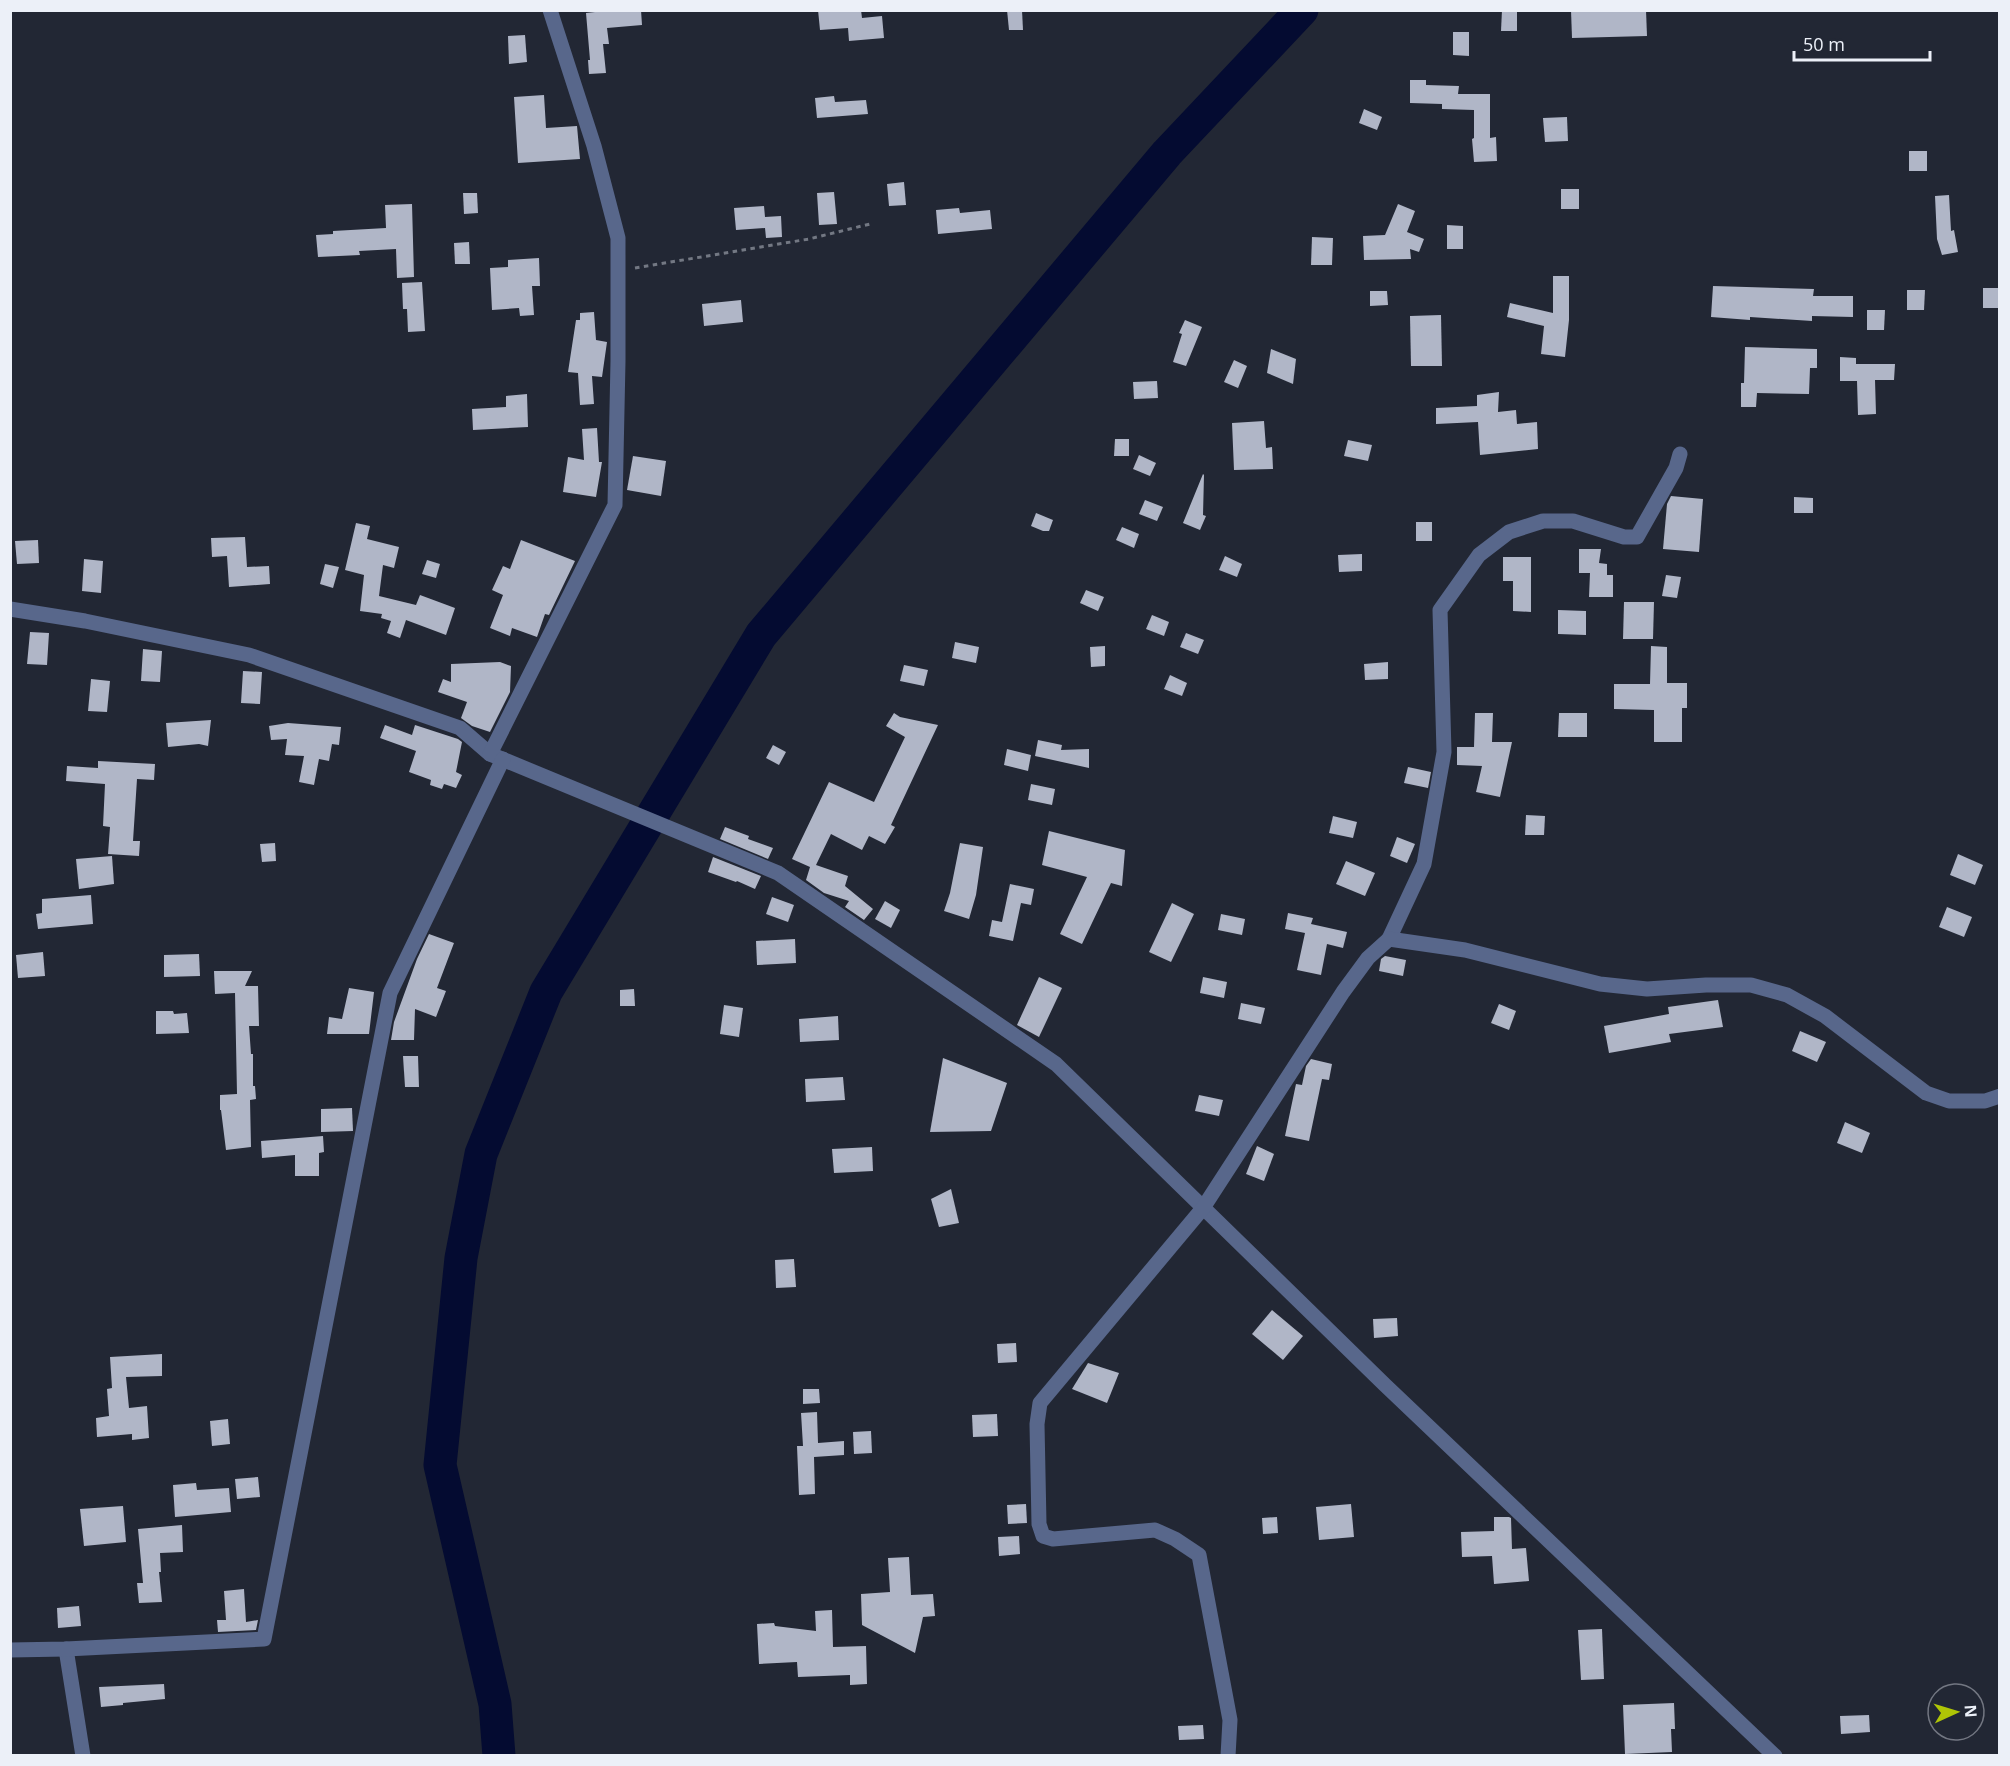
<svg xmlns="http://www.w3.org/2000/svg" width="2010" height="1766" font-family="'Open Sans',sans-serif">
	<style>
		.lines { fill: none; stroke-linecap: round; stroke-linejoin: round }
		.river { stroke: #040b31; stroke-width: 33 }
		.building { fill: #b0b6c7 }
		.path { stroke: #737883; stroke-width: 3; stroke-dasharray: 4.5 4.5; stroke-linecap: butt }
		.minor { stroke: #58678b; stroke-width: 15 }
	</style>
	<rect width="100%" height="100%" fill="#222734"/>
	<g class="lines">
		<polyline class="river" points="499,1756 495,1704 440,1465 461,1258 481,1154 546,992 761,635 1167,153 1302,10"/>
	</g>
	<g class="building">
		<polygon points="613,10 641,10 642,25 607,28 609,44 603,44 606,73 589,74 588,60 590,60 586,13"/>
		<polygon points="818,10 861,10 862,18 882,16 884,38 849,41 848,28 820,30"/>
		<polygon points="1007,10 1022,10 1023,30 1009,30"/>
		<polygon points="1502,10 1517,10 1517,31 1501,31"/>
		<polygon points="1571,10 1646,10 1647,36 1572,38"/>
		<polygon points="1453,32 1469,32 1469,56 1453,55"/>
		<polygon points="525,35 527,62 509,64 508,36"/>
		<polygon points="1410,80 1426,80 1426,85 1459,86 1458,94 1490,94 1490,138 1496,137 1497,161 1474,162 1472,139 1474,138 1474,110 1442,109 1442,104 1410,103"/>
		<polygon points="544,95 546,128 577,126 580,159 518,163 514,97"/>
		<polygon points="834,96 835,102 866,100 868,114 817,118 815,98"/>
		<polygon points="1364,109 1382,117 1377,130 1359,123"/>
		<polygon points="1567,117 1568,141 1545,142 1543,118"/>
		<rect x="1909" y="151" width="18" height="20"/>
		<polygon points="904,182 906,205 889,206 887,184"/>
		<rect x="1561" y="189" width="18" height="20"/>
		<polygon points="834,192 837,224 819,225 817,193"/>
		<polygon points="463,193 477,193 478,213 464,214"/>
		<polygon points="1949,195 1951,231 1954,230 1958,252 1942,255 1937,239 1935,196"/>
		<polygon points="412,204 414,277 397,278 396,249 359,251 360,255 318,257 316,235 333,234 333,231 386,228 385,205"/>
		<polygon points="1398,204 1415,211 1407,232 1424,239 1419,252 1410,249 1411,259 1364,260 1363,236 1385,235"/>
		<polygon points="764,206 765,217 781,216 782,237 766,238 765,228 736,230 734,208"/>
		<polygon points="959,208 960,213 990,210 992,229 938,234 936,210"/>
		<polygon points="1447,225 1463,226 1463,249 1447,249"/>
		<polygon points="1312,237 1333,238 1332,265 1311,265"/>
		<polygon points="469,242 470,264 455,264 454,243"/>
		<polygon points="539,258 540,286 532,286 534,315 520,316 519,308 492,310 490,268 508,267 508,260"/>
		<polygon points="1553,276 1569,276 1569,320 1565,357 1541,354 1544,326 1507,317 1510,303 1553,313"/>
		<polygon points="422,282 425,331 408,332 407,309 403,309 402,283"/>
		<polygon points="1713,286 1814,289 1813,296 1853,296 1853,317 1812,316 1812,321 1750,317 1750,320 1711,317"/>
		<rect x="1983" y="288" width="17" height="20"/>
		<polygon points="1907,290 1925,290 1924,310 1907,310"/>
		<polygon points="1370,291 1387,291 1388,305 1370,306"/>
		<polygon points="741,300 743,322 704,326 702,304"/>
		<polygon points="1867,310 1885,310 1884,330 1867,330"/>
		<polygon points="594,312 596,340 607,342 602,377 592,376 594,404 580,405 578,373 568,372 576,320 580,320 580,313"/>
		<polygon points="1441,315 1442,366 1411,366 1410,316"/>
		<polygon points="1185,320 1202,327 1186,366 1173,362 1182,334 1179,333"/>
		<polygon points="1745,347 1817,349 1817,368 1810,368 1809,394 1757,393 1756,407 1741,407 1741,383 1744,383"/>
		<polygon points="1271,349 1296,359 1293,384 1267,373"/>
		<polygon points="1840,357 1856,358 1856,364 1895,364 1894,380 1875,380 1876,414 1858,415 1857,381 1840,381"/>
		<polygon points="1234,360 1247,366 1238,388 1224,382"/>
		<polygon points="1157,381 1158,398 1134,399 1133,382"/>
		<polygon points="1499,392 1498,412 1516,410 1517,424 1537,422 1538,449 1480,455 1478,422 1436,424 1436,408 1477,406 1477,395"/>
		<polygon points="527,394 528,427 473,430 472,409 506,407 506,396"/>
		<polygon points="1264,421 1266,448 1272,447 1273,469 1234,470 1232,423"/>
		<polygon points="597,428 599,462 602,462 596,497 563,492 568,457 584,460 582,429"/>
		<polygon points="1115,439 1129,439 1129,456 1114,456"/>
		<polygon points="1348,440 1372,445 1368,461 1344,456"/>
		<polygon points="1139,455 1156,463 1150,476 1133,469"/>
		<polygon points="633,456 666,461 661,496 627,490"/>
		<polygon points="1203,474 1204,475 1203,515 1206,516 1200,530 1183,523"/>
		<polygon points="1671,496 1703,499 1699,552 1663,549 1667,504"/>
		<polygon points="1794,497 1813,498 1813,513 1794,513"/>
		<polygon points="1145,500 1163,507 1157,521 1139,514"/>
		<polygon points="1036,513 1053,520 1049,531 1043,531 1031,526"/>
		<rect x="1416" y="522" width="16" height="19"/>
		<polygon points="356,523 370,526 367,539 399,547 394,568 383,565 379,596 416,605 420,595 455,608 446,635 406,620 400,638 387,633 391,621 381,618 382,614 360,611 364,575 345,570"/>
		<polygon points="1122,527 1139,534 1134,548 1116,540"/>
		<polygon points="245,537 247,567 269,566 270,584 229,587 227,556 212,557 211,538"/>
		<polygon points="38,540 39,563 17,564 15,541"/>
		<polygon points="521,540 575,561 549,615 545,614 537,637 512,628 510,636 490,628 503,595 492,590 503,566 510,569"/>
		<polygon points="1579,549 1601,549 1599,563 1607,564 1607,575 1613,575 1613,597 1589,597 1590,573 1579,573"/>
		<polygon points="1362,554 1362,571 1339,572 1338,555"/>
		<polygon points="1225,556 1242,564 1237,577 1219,570"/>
		<polygon points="1503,557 1531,557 1531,612 1513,611 1513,581 1503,581"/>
		<polygon points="84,559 103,561 101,593 82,591"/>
		<polygon points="427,560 440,564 436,578 422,574"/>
		<polygon points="325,564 339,567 333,588 320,584"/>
		<polygon points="1666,575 1681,577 1677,598 1662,596"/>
		<polygon points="1086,590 1104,597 1098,611 1080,603"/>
		<polygon points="1624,602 1654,602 1653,639 1623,639"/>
		<polygon points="1558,610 1586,611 1586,635 1558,634"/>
		<polygon points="1152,615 1169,622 1164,636 1146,629"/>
		<polygon points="30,632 49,633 47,665 27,664"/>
		<polygon points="1186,633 1204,640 1198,654 1180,647"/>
		<polygon points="955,642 979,647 976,663 952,658"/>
		<polygon points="1105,646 1105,666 1091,667 1090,647"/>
		<polygon points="1651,646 1667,647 1667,683 1687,683 1687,708 1682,708 1682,742 1654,742 1654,710 1614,709 1614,684 1650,684"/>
		<polygon points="143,649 162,651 160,682 141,681"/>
		<polygon points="500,662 511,666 510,692 490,732 472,726 461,718 467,702 438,692 443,679 451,682 451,664"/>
		<polygon points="1388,662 1388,679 1365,680 1364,664"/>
		<polygon points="904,665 928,670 924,686 900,681"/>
		<polygon points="243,671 262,672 260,704 241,703"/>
		<polygon points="1170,675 1187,683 1182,696 1164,689"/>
		<polygon points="91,679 110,681 107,712 88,711"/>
		<polygon points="894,713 900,717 938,725 891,825 895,827 885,844 869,836 862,850 831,834 816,865 848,876 845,886 873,909 864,920 845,907 849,901 824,893 806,880 810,867 792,859 829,782 874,802 905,737 886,726"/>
		<polygon points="1475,713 1493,713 1492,742 1512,742 1500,797 1476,792 1482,766 1457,765 1457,747 1474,747"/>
		<polygon points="1559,713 1587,713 1587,737 1558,737"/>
		<polygon points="211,720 208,746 199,744 168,747 166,723"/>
		<polygon points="288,723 341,727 339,745 332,744 329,761 319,759 314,785 299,782 304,756 285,755 287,739 271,740 269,726"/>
		<polygon points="385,725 412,735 415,725 458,739 462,742 456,772 462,775 456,788 444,784 442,789 430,785 431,780 409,772 416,751 380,738"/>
		<polygon points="1038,740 1062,745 1061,750 1089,749 1089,768 1035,756"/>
		<polygon points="773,745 786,752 779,765 766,758"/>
		<polygon points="1007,749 1031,755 1028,771 1004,765"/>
		<polygon points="98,761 155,764 154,780 137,779 133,841 140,841 139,856 108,854 110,827 103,826 105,784 66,781 67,766 98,768"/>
		<polygon points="1408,767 1431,772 1428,788 1404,783"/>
		<polygon points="1031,784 1055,789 1052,805 1028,800"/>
		<polygon points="1526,815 1545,816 1544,835 1525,835"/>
		<polygon points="1333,816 1357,822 1353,838 1329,833"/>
		<polygon points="725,827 749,836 748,839 773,848 768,859 720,839"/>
		<polygon points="1049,831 1125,850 1122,886 1111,883 1082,944 1060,934 1087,877 1042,865"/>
		<polygon points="1397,837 1415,844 1407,863 1390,856"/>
		<polygon points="275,843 276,861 262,862 260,844"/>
		<polygon points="960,843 983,847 976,895 969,919 944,911 950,893"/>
		<polygon points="1958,854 1983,865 1975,885 1950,875"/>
		<polygon points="112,856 114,884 79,889 76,859"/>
		<polygon points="713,857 761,876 755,889 737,881 736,882 708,872"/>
		<polygon points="1346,861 1375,873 1365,896 1336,884"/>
		<polygon points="1010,884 1034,889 1031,905 1021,903 1013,941 989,936 992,920 1002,922"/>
		<polygon points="91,895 93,924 38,929 36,914 42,913 42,899"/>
		<polygon points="772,897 794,905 788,922 766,914"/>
		<polygon points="885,901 900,910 891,928 875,919"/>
		<polygon points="1172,903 1194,914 1171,962 1149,952"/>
		<polygon points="1947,907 1972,917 1964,937 1939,927"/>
		<polygon points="1288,913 1313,918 1311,924 1347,932 1343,948 1327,944 1321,975 1297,970 1305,933 1285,929"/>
		<polygon points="1221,914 1245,919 1242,935 1218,930"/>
		<polygon points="429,934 454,943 437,988 446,991 436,1017 415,1009 414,1040 391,1040 394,1022 417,959"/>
		<polygon points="795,939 796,963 757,965 756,941"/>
		<polygon points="43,952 45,976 18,978 16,955"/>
		<polygon points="199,954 200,976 164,977 164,955"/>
		<polygon points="1385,956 1406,960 1403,976 1379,971 1381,959"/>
		<polygon points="214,971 252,971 245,986 258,986 259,1026 249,1026 251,1054 253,1054 253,1086 255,1086 256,1099 250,1100 251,1147 226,1150 221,1110 220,1110 220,1095 237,1094 235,993 215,994"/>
		<polygon points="1039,977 1062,988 1039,1037 1017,1025"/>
		<polygon points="1203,977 1227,982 1224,998 1200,993"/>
		<polygon points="349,988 374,992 369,1034 327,1034 329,1017 342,1019"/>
		<polygon points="634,989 635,1006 620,1006 620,990"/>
		<polygon points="1718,1000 1723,1027 1669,1034 1671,1042 1609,1053 1604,1026 1669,1014 1668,1007"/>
		<polygon points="1241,1003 1265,1008 1261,1024 1238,1019"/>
		<polygon points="1499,1004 1516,1011 1509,1030 1491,1023"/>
		<polygon points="724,1005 743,1008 739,1037 720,1034"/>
		<polygon points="156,1011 173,1011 174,1014 187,1013 189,1033 156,1034"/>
		<polygon points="838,1016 839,1040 800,1042 799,1019"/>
		<polygon points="1800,1031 1826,1042 1817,1062 1792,1051"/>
		<polygon points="403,1056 418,1056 419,1087 405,1087"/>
		<polygon points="943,1058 1007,1083 991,1131 930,1132"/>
		<polygon points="1311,1059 1332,1064 1329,1080 1322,1079 1309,1141 1285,1136 1296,1084 1302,1085 1306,1066"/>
		<polygon points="843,1077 845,1100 806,1102 805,1079"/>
		<polygon points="1199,1095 1223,1100 1219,1116 1195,1111"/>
		<polygon points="352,1108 353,1131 321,1132 321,1109"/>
		<polygon points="1845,1122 1870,1133 1862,1153 1837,1143"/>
		<polygon points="323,1136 324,1152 319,1153 319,1176 295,1176 295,1155 262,1158 261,1141"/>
		<polygon points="1257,1146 1274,1154 1264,1181 1246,1174"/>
		<polygon points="872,1147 873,1171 834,1173 832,1149"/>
		<polygon points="951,1189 959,1223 939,1227 931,1199"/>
		<polygon points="794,1259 796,1287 776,1288 775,1260"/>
		<polygon points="1272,1310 1303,1336 1283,1360 1252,1334"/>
		<polygon points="1397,1318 1398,1336 1374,1338 1373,1319"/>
		<polygon points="1016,1343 1017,1362 998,1363 997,1344"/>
		<polygon points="162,1354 162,1376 126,1377 129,1408 147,1406 149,1438 132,1440 132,1434 97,1437 96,1418 109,1416 107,1389 112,1388 110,1357"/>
		<polygon points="1088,1363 1119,1373 1107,1403 1072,1389"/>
		<polygon points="803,1389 819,1389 820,1403 803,1404"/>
		<polygon points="817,1412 818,1443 844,1441 844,1455 814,1457 815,1494 799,1495 797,1446 803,1446 801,1413"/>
		<polygon points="997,1414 998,1436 973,1437 972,1415"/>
		<polygon points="228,1419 230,1444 212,1446 210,1421"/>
		<polygon points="871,1431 872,1453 854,1454 853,1432"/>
		<polygon points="258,1477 260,1497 237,1499 235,1479"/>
		<polygon points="196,1483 197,1490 229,1488 231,1512 175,1517 173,1485"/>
		<polygon points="1026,1504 1027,1523 1008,1524 1007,1505"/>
		<polygon points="1351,1504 1354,1537 1319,1540 1316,1507"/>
		<polygon points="123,1506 126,1542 84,1546 80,1509"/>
		<polygon points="1277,1517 1278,1533 1263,1534 1262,1518"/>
		<polygon points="1494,1517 1509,1517 1511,1518 1512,1549 1526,1548 1529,1581 1494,1584 1492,1556 1462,1557 1461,1532 1494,1531"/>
		<polygon points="182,1525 183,1552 160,1553 161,1572 159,1572 162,1602 139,1603 137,1583 143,1583 138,1529"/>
		<polygon points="1019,1536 1020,1554 999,1556 998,1537"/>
		<polygon points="909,1557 911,1595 933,1594 935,1616 923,1617 915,1653 862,1625 861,1594 890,1592 888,1558"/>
		<polygon points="244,1589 246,1622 258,1620 256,1630 218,1632 217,1620 226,1620 224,1591"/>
		<polygon points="79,1606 81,1626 58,1628 57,1608"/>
		<polygon points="832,1610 833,1647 866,1646 867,1684 850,1685 850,1675 798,1677 797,1662 759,1664 757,1624 774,1623 775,1626 816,1631 815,1611"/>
		<polygon points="1602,1629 1604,1679 1581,1680 1578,1630"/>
		<polygon points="164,1684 165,1699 123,1703 123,1705 101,1707 99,1687"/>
		<polygon points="1674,1703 1675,1729 1671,1729 1672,1752 1625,1754 1623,1705"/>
		<polygon points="1869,1715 1870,1732 1841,1734 1840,1716"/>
		<polygon points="1203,1725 1204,1739 1179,1740 1178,1726"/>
	</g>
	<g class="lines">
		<polyline class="path" points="635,268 809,239 870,224"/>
		<g class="minor">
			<polyline points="10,609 85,621 249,655 460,728 490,754 778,873 1056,1064 1385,1385 1775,1756"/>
			<polyline points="490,754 615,505 618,361 618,238 594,146 550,10"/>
			<polyline points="1389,939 1424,864 1444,752 1440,610 1479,555 1509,532 1543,521 1573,521 1624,537 1637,537 1676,468 1680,454"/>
			<polyline points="66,1649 83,1756"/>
			<polyline points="10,1650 66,1649 264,1639 390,993 503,759"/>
			<polyline points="1228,1756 1230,1720 1199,1555 1175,1539 1155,1530 1053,1539 1043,1536 1039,1524 1037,1424 1040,1403 1203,1208 1343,992 1368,958 1389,939 1465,950 1600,984 1647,989 1706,985 1751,985 1787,995 1825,1016 1926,1093 1949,1101 1985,1101 2000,1096"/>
		</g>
	</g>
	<rect width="2010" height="1766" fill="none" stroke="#ecf0f8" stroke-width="24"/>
	<g transform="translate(1956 1712) rotate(86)"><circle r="28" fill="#222734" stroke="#737782" stroke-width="1.5"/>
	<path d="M0-4.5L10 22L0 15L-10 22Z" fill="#afc506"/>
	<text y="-9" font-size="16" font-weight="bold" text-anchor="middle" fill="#ecf0f8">N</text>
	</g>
	<path d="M1794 51v9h136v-9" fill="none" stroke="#ecf0f8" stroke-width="3"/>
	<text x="1803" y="51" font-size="18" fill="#ecf0f8" stroke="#222734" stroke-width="4.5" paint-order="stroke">50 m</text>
</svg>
